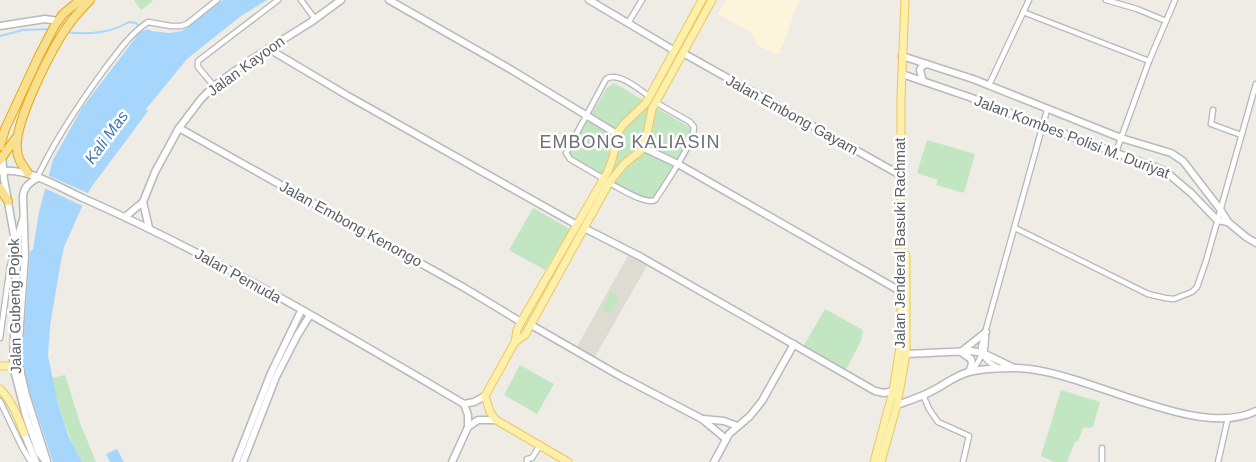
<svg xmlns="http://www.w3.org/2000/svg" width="1256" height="462" font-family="Helvetica,sans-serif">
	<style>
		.commercial { fill: #fdf5db }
		.education { fill: #dedbd2 }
		.green { fill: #c2e5c2 }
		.water { fill: #a7d6fc }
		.pier { fill: #eeece4 }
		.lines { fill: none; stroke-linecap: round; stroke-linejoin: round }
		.stream { stroke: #a7d6fc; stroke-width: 2 }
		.street-casing { stroke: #b5b7bb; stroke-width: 7 }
		.secondary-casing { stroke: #b6b9be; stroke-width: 9 }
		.primary-casing { stroke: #ecc75f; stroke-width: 9 }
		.highway-casing { stroke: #eaa608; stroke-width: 10 }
		.street { stroke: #fff; stroke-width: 4.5 }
		.secondary { stroke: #fff; stroke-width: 6 }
		.primary { stroke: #fcf0ab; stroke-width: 7 }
		.highway { stroke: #f9e090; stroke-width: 8 }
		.labels { text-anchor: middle; stroke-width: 5; stroke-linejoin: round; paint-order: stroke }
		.street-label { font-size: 15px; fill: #5c6064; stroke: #fff }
		.water-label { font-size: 16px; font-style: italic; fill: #4376ae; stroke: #fff }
		.quarter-label { font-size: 18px; letter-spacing: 1px; fill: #6d7276; stroke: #fff }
	</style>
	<rect width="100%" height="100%" fill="#eeece4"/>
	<polygon class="commercial" points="726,0 799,0 779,55 758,46 751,32 718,14"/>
	<polygon class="education" points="629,254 648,264 593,360 575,350"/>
	<g class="green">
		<polygon points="134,0 152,0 153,1 141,10"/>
		<polygon points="614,83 691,128 691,136 655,199 646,200 571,159 568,155 606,89"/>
		<polygon points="927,140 975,154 964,193 936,185 938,180 917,173"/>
		<polygon points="533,208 570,229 545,270 509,250"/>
		<polygon points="611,292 619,297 611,314 602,309"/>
		<polygon points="825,309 863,330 861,341 845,371 803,347"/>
		<polygon points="520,365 554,384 537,414 504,395"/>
		<path d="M65 375 80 423 96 462H82C67 435 59 408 52 378Z"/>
		<polygon points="1061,390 1100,402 1093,427 1083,428 1078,441 1075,442 1067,462 1054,462 1041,456"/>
	</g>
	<g class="water">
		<polygon points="223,0 267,0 241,16 187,59 146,109 148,111 90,189 64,247 61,261 50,326 48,356 58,403 68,435 82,462 53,462 24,375 22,358 30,252 33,249 39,212 53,160 82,108 140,32 148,29 151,31 169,33 182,31"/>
		<polygon points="117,449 124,462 110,462 106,454"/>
	</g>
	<polygon class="pier" points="47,175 90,194 83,206 44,188"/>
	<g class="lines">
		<g class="stream">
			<path d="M66 32C87 35 111 33 129 22L136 23 140 27"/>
			<polyline points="0,36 23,30 49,29"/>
		</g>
		<defs>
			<g id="street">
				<polyline points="301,0 315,19"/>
				<polyline points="1106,0 1137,9 1166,21"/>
				<polyline points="1023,12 1149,61"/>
				<polyline points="628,23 642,0"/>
				<polyline points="989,85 1029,0"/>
				<polyline points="214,86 198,67 198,61 278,0"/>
				<polyline points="1213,110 1211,124 1241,135"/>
				<polyline points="1116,152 1149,61 1175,0"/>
				<path d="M37 178C55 139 79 104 104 70 117 53 130 34 148 22L171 26H181L187 24 217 0"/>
				<path d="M604 179 570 159 566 153 606 79C618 71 640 90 650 97"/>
				<path d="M609 183C620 188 645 205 655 200 665 185 694 143 694 127L690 122 655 102"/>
				<polyline points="1015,228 1148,294 1165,298 1174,299 1192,292 1197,287 1206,261 1256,84"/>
				<polyline points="0,338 10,266 15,249"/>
				<path d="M999 368C990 364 982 358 981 347L1047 110"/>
				<polyline points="973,371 985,349 986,336"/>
				<polyline points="923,395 929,409 938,422 969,436 963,462"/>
				<polyline points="0,401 22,447 31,462"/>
				<polyline points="527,462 527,459 532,458 540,445"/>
				<polyline points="1102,462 1102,448"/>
				<polyline points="1218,462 1228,418"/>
			</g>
			<g id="secondary">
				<polyline points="389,0 510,69 617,134"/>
				<polyline points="589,0 675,51"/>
				<polyline points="0,26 45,19 58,21"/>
				<polyline points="269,49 348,96 577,225"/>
				<polyline points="683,53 902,176"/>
				<polyline points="902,56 973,79 1121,138 1171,153 1183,161 1220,209 1228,222 1246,237 1256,243"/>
				<polyline points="902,74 969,97 1041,125 1165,171 1191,193 1217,220 1228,222"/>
				<polyline points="923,81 920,70 922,66 926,64"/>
				<polyline points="179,128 463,287 521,322"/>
				<polyline points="644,148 678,164 900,291"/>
				<polyline points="2,156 4,179 17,253 13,366 26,416 39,453 46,462"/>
				<path d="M0 171C30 168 58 187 85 199 216 257 340 331 464 404L474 402 485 396"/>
				<path d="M37 178C30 183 24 186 23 196L25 256 19 339V365L26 395 47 461"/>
				<polyline points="143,202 149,228"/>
				<polyline points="125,217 143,202 155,172 179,128 201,99 214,86 249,61 311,22 341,0"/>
				<polyline points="584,228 641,257 875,391 884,393 893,391"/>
				<polyline points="17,240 23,219"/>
				<polyline points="531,325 620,376 702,419 726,439"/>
				<polyline points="962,351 986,332"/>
				<polyline points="961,352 971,359 972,364 969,372"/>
				<polyline points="906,354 971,351 983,353 1012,367"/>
				<polyline points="464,404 468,415 468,427"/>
				<path d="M897 405C908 401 921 397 932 391 944 385 956 375 969 372 981 369 1005 368 1018 368 1085 370 1197 441 1256 411"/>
				<polyline points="703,419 724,421 737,426"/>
				<polyline points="24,433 36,462"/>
				<polyline points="236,462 271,373 301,311"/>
				<polyline points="243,462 276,377 297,336 310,315"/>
				<polyline points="452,462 468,427 478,420 496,420"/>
				<polyline points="714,462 729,434 750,416 762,401 794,344"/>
			</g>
			<g id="primary">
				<polyline points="515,342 525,335 609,183 624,164 644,148 652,109 712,0"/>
				<polyline points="0,366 13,366"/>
				<path d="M0 389C12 401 18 417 24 433"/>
				<polyline points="568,462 496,420 490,412 485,396 515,342 517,330 521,322 608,171 613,157 617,134 623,125 646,103 702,0"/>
				<polyline points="874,462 893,391 901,341 901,97 905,0"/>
				<polyline points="881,462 897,405 906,354 906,255"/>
			</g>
			<g id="highway">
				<polyline points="0,146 5,129 39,56 55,25 63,14 80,0"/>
				<polyline points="0,160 16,138"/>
				<path d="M28 173C23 166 17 159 17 149 14 124 47 59 61 36 69 23 79 11 90 0"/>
				<polyline points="0,188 8,201"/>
			</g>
		</defs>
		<use href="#street" class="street-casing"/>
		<use href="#secondary" class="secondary-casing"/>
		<use href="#primary" class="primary-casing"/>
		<use href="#highway" class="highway-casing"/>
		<use href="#street" class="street"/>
		<use href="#secondary" class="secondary"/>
		<use href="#primary" class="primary"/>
		<use href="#highway" class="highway"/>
	</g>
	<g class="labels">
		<g class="street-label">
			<text transform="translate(246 66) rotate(-36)" y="5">Jalan Kayoon</text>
			<text transform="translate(792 115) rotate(29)" y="5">Jalan Embong Gayam</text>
			<text transform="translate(1072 137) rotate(21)" y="5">Jalan Kombes Polisi M. Duriyat</text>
			<text transform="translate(351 224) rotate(29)" y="5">Jalan Embong Kenongo</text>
			<text transform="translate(900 243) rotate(-90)" y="5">Jalan Jenderal Basuki Rachmat</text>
			<text transform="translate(238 276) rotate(29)" y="5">Jalan Pemuda</text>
			<text transform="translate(15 306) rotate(-91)" y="5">Jalan Gubeng Pojok</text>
		</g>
		<g class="water-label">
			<text transform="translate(106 137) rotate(-54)" y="6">Kali Mas</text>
		</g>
		<g class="quarter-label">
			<text x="630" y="148">EMBONG KALIASIN</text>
		</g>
	</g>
</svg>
